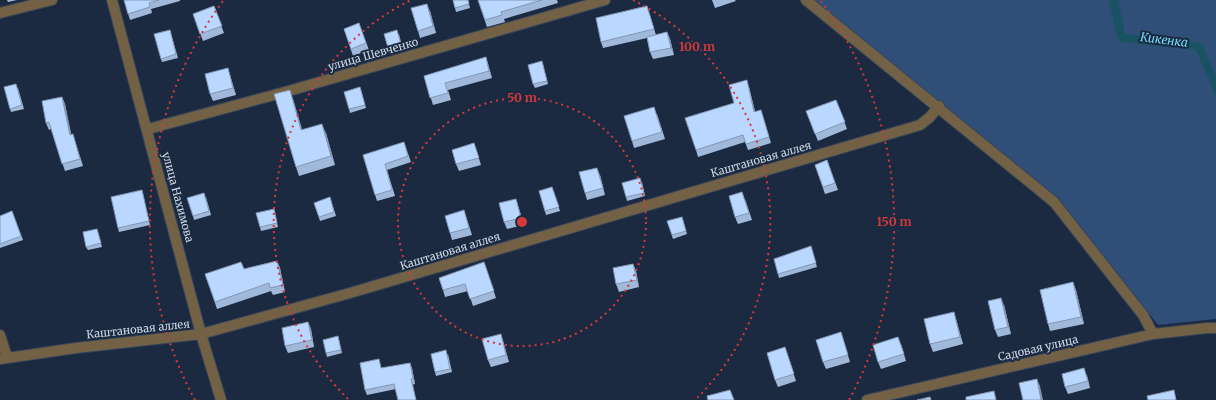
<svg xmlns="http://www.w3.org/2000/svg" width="1216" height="400" font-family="Merriweather,serif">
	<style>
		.green { fill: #2f4e78 }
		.water { fill: #195263 }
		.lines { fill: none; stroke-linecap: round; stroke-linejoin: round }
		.street-casing { stroke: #38465b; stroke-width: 12 }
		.street { stroke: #726144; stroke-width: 10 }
		.wall { fill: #a0b9db }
		.shaded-wall { fill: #8296b2 }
		.building { fill: #bad7ff; stroke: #8296b2 }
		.ring { fill: none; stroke: #d53a3b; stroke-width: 2; stroke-dasharray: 2 4 }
		.labels { text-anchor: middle; stroke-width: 4; stroke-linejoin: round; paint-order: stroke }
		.street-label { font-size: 11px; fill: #ced9e7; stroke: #1b2a40 }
		.water-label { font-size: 12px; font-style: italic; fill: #71ddfd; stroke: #1b2a40 }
		.centre { fill: #d53a3b; stroke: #1b2a40; stroke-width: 2 }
		.ring-label { font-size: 12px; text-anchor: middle; font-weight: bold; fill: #d53a3b; stroke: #1b2a40; stroke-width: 4; stroke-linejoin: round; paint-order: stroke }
	</style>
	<rect width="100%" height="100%" fill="#1b2a40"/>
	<polygon class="green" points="813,0 1216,0 1216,319 1158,325 1058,198"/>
	<polygon class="water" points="1109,0 1118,0 1125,34 1200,43 1203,45 1216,77 1216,97 1196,50 1122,42 1117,37"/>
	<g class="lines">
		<defs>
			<g id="street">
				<polyline points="112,0 201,334 221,400"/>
				<polyline points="806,0 1054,202 1143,315 1153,334"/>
				<polyline points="0,13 52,0"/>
				<polyline points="148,129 285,92 605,0"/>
				<polyline points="0,335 7,357"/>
				<polyline points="0,359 76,348 201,334 350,293 920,125 930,117 939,106"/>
				<polyline points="867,400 1153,334 1207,328 1216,328"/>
			</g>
		</defs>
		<use href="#street" class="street-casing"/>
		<use href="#street" class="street"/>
	</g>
	<g class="wall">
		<polygon points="7,0 17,0 8,2"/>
		<polygon points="124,0 180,0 180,1 151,9 152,13 130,20"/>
		<polygon points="453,0 468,0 470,8 456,12"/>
		<polygon points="478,0 557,0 558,3 504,19 505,22 487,27"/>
		<polygon points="712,0 735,0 736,1 715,8"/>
		<polygon points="214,6 224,33 203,41 193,14"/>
		<polygon points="647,6 656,35 667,32 670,39 674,55 653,59 650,52 647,38 603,48 601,42"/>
		<polygon points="430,11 436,33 420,38 418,31"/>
		<polygon points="359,23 369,50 353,56 344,29"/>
		<polygon points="170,30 178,58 162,62 161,59"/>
		<polygon points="399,34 403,51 390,55 389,51"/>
		<polygon points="486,57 492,78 448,90 451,100 433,105 424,76"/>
		<polygon points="543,65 548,84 535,88 533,84"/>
		<polygon points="230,75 236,95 213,101 210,94"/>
		<polygon points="749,87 755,112 761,110 771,143 748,150 745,142 698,157 696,150 734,103"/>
		<polygon points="18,88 24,109 11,112 10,109"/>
		<polygon points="361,91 366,108 350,113 349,109"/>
		<polygon points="62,97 65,104 71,135 73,134 75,141 83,166 65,171 51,129 49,130 46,123"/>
		<polygon points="293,99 302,130 326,133 335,165 299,176 296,167"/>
		<polygon points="836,100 847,129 818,141 806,111"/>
		<polygon points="657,114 665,139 634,148 632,141"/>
		<polygon points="404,142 411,162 387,170 395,196 377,201 363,155"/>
		<polygon points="474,143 481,165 459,171 456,164"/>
		<polygon points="827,160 838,190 825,194 815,165"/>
		<polygon points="600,175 605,195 587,200 585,193"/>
		<polygon points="642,182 645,196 627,201 626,197"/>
		<polygon points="552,187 560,211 546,215 539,191"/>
		<polygon points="142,190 150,225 119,232 118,228"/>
		<polygon points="206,197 211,215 194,220 193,216"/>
		<polygon points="330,197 336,216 320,221 314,203"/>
		<polygon points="516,199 524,225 507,229 504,222"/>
		<polygon points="745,199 752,220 738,224 735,217"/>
		<polygon points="274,209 278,227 261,231 260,227"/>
		<polygon points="464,210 472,235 452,240 450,233"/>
		<polygon points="12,211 23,240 0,248 0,216"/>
		<polygon points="682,217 687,234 673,239 667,221"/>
		<polygon points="98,232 102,247 88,250 86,247"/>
		<polygon points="811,246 817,267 779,278 778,274"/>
		<polygon points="277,261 280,268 285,292 273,295 271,291 217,309 205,274 244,269"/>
		<polygon points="484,262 496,298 473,306 468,291 445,297 443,290"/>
		<polygon points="633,264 636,271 639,287 619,292 616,284"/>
		<polygon points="1073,282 1076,290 1084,324 1050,331 1048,324"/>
		<polygon points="1004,305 1011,334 998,337 995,330"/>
		<polygon points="956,319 963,344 933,352 930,344"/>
		<polygon points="308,322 311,329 314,347 288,353 285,346"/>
		<polygon points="843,339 850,362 826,369 823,362"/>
		<polygon points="339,340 342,353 327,357 326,353"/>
		<polygon points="503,341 509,362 491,367 488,360"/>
		<polygon points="901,344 906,361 881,369 878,362"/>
		<polygon points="448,354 452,372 436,376 435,372"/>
		<polygon points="787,354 796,381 778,387 775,380"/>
		<polygon points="379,359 381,368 410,363 412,368 415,384 396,389 367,395 365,390"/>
		<polygon points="1087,375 1090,388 1068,394 1065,387"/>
	</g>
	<g class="shaded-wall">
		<polygon points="427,4 430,11 436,33 433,26"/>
		<polygon points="667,32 670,39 674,55 671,48"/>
		<polygon points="486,57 492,78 489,71"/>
		<polygon points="228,68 230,75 236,95 233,88"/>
		<polygon points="747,80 749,87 757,119 754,112"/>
		<polygon points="290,90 293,99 305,139 301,130"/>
		<polygon points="62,97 65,104 73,142 70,135"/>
		<polygon points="322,124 326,133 335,165 331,156"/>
		<polygon points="73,134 75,141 83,166 80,159"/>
		<polygon points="597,168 600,175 605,195 603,188"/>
		<polygon points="516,199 518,206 524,225 521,218"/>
		<polygon points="277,261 280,268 285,292 283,285"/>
		<polygon points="633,264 636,271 639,287 637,280"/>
		<polygon points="1073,282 1076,290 1084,324 1081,317"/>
		<polygon points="1001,298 1004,305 1011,334 1008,327"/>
		<polygon points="954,312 956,319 963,344 960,337"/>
		<polygon points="308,322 311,329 314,347 312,340"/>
		<polygon points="501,334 509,362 506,355"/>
		<polygon points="410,363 412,368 415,384 413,378"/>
		<polygon points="411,379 413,384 416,400"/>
		<polygon points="1037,379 1040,386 1043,400 1041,400"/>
	</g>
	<g class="building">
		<polygon points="124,0 159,0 149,3 150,7 128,14"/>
		<polygon points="453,0 468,0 469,4 455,8"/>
		<polygon points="478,0 542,0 501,12 502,15 485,20"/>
		<polygon points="427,4 433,26 418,31 411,8"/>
		<polygon points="214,6 222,26 200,34 193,14"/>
		<polygon points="647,6 654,29 601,42 596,18"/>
		<polygon points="359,23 366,43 351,49 344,29"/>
		<polygon points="170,30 176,54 161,59 154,34"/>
		<polygon points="397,30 402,48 389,51 384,34"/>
		<polygon points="667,32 671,48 650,52 647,37"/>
		<polygon points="486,57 489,71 445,83 448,93 430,98 424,76"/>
		<polygon points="542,61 547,81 533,84 528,65"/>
		<polygon points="228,68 233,88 210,94 205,74"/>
		<polygon points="747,80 754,112 761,110 769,137 746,144 743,135 696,150 685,118 734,103 729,85"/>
		<polygon points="16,84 22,105 10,109 4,87"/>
		<polygon points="360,87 365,105 349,109 344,92"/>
		<polygon points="290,90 301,130 322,124 331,156 296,167 274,94"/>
		<polygon points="62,97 70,135 73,134 80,159 62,164 49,122 46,123 42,101"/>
		<polygon points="836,100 845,122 815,134 806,111"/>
		<polygon points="654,107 662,132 632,141 624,116"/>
		<polygon points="404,142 408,156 385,164 392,190 375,195 363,155"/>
		<polygon points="474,143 479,158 456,164 452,150"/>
		<polygon points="827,160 835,183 823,187 815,165"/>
		<polygon points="597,168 603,188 585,193 579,172"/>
		<polygon points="640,178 644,193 626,197 622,183"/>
		<polygon points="552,187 559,207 545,211 539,191"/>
		<polygon points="142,190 149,221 118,228 111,197"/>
		<polygon points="742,192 749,213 735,217 729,196"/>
		<polygon points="204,193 209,211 193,216 187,198"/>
		<polygon points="330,197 334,212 319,217 314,203"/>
		<polygon points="516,199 521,218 504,222 499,203"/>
		<polygon points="274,209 277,223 260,227 256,213"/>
		<polygon points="464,210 469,228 450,233 445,216"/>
		<polygon points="12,211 21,236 0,244 0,216"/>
		<polygon points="682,217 686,231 672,235 667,221"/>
		<polygon points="97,229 101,243 86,247 83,232"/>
		<polygon points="811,246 816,263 778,274 774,259"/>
		<polygon points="277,261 283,285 270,288 269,283 215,302 205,274 241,262 244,269"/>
		<polygon points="484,262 494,291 470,299 465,284 443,290 439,278"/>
		<polygon points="633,264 637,280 616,284 613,268"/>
		<polygon points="1073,282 1081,317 1048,324 1040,290"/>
		<polygon points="1001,298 1008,327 995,330 988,301"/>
		<polygon points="954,312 960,337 930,344 924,319"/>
		<polygon points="308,322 312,340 285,346 282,328"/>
		<polygon points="841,332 848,355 823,362 816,340"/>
		<polygon points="501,334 506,355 488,360 482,339"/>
		<polygon points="338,336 341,350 326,353 323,340"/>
		<polygon points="898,337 904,354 878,362 873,345"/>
		<polygon points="785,347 794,374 775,380 767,353"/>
		<polygon points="446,350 450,369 435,372 431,354"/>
		<polygon points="379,359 381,368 410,363 413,378 411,379 416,400 398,400 394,384 365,390 360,363"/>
		<polygon points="1084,368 1088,381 1065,387 1062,374"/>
		<polygon points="1037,379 1041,400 1023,400 1019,383"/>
		<polygon points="730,390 734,400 708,400 707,396"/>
		<polygon points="1174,390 1176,400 1148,400 1147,396"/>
		<polygon points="994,391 996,400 966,400 966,397"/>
		<polygon points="930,397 931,400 917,400"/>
	</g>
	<g class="ring">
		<circle cx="522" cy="222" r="124"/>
		<path d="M348 399A248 248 0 0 1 411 0M633 0A248 248 0 0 1 696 399"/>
		<path d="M195 400A372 372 0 0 1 223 1M821 1A372 372 0 0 1 849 400"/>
	</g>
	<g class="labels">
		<g class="street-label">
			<text transform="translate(373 54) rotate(-16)" y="4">улица Шевченко</text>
			<text transform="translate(761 159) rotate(-16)" y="4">Каштановая аллея</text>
			<text transform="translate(178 197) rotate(75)" y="4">улица Нахимова</text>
			<text transform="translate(450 251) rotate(-17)" y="4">Каштановая аллея</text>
			<text transform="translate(138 329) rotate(-6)" y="4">Каштановая аллея</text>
			<text transform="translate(1038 348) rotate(-13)" y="4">Садовая улица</text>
		</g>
		<g class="water-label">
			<text transform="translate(1164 40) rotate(7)" y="4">Кикенка</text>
		</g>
	</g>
	<circle cx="522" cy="222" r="6" class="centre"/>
	<g class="ring-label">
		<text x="697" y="51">100 m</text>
		<text x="522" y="102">50 m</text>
		<text x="894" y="226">150 m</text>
	</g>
</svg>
